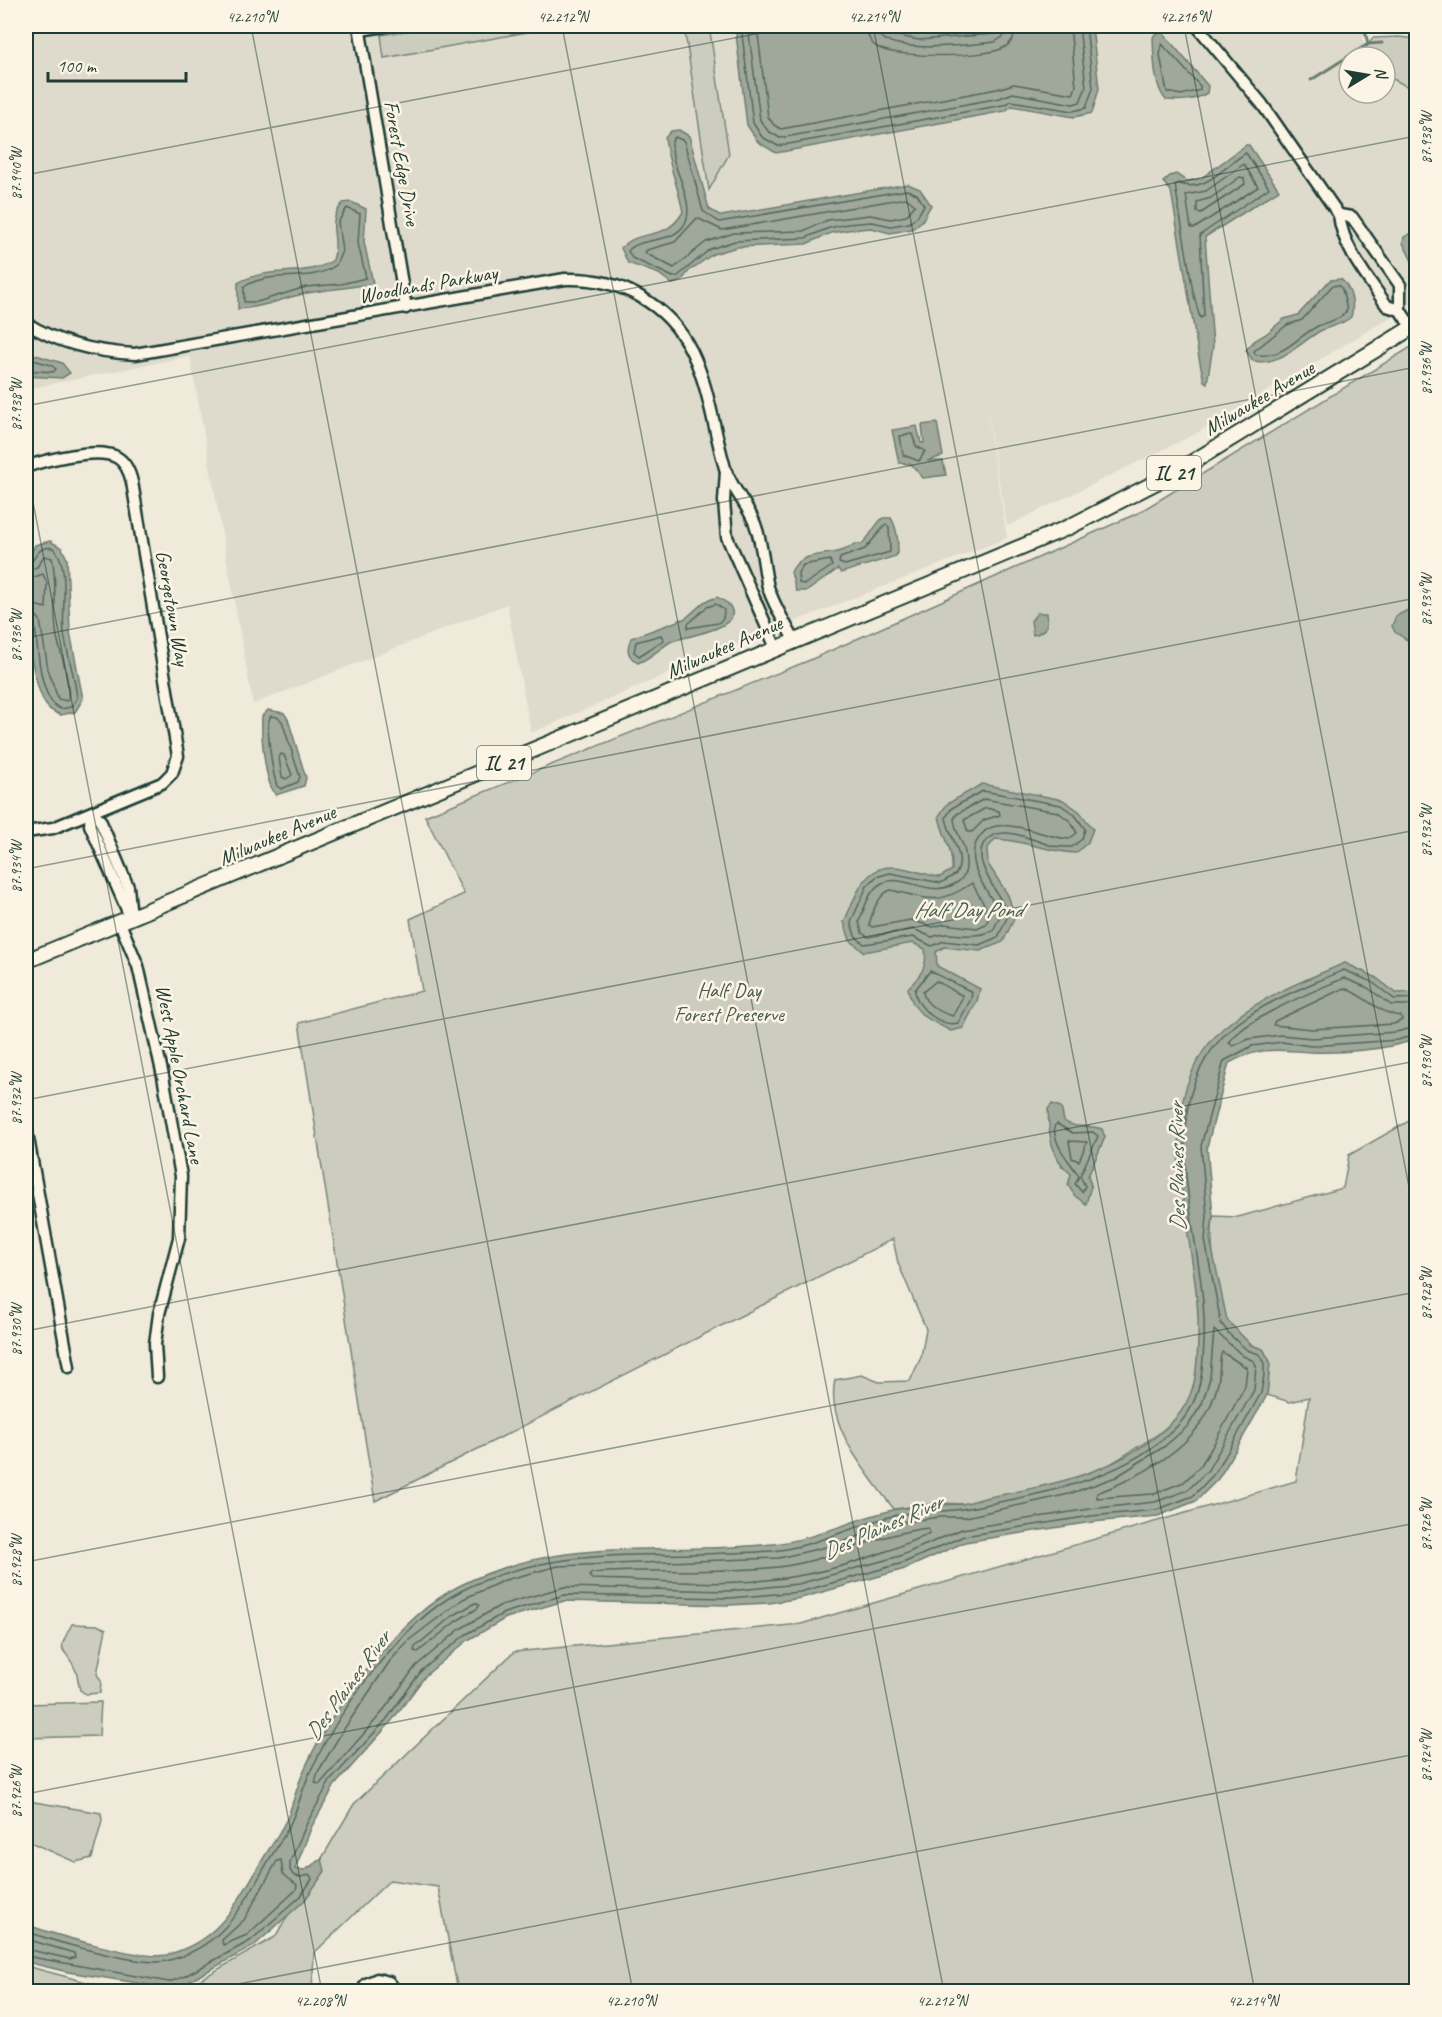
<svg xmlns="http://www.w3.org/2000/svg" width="1442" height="2017" font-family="Caveat,sans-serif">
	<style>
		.built { fill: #dedbcc; fill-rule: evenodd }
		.green { fill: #cccdbf; stroke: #76857a; stroke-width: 1.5; fill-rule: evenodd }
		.water { fill: #9fa89a; stroke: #6c7d71; stroke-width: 1.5 }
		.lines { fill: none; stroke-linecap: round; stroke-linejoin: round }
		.shore { stroke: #52685d; stroke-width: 1.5 }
		.stream { stroke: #6c7d71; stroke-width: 3 }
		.minor-casing { stroke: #1f3d34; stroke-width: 15 }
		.major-casing { stroke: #1f3d34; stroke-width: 18 }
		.minor { stroke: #fcf5e5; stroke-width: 10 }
		.major { stroke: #fcf5e5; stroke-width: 14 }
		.ticks { fill: none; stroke: #1f3d34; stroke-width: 1.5; stroke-opacity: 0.45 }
		.labels { text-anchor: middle; stroke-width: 5; stroke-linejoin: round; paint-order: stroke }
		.shield { fill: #fcf5e5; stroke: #617469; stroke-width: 1.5 }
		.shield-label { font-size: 20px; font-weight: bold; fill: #1f3d34 }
		.street-label { font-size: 21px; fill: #1f3d34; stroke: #fcf5e5 }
		.park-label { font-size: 21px; fill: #425a50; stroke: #fcf5e5 }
		.water-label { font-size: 22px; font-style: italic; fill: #455d53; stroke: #fcf5e5 }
		.neatline { fill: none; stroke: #1f3d34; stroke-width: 2 }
		.ticks-label { font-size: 15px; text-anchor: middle; fill: #1f3d34 }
	</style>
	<rect width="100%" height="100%" fill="#efeada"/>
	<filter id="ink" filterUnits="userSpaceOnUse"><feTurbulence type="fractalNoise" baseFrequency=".0167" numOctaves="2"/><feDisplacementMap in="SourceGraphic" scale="12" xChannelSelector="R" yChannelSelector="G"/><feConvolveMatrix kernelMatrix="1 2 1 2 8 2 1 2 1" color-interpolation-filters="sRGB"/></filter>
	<g filter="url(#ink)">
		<path class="built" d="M26 26H1362L1364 47 1416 44V302L1199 432 1007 526 984 397 1007 538 734 645 531 733 507 604 253 704 190 356 26 389ZM1349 57H1385V93H1349Z"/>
		<g class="green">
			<polygon points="436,26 561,26 384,58 381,35"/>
			<polygon points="684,26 709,26 729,154 709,190"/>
			<polygon points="1399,37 1416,39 1416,91 1385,75 1385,57 1363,57 1364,51 1373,38"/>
			<path d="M1416 344V1012L1248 1035 1199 1082 1178 1156 1200 1308 1197 1375 1190 1398 1178 1417 1157 1435 1109 1465 1064 1482 964 1504 939 1503 894 1509C868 1475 825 1426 835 1380L862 1375 879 1382 910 1381 921 1357 926 1329 898 1263 893 1239 375 1501 299 1023 422 991 410 919 464 894 425 816 810 660 1138 513ZM1105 1137 1088 1176 1091 1186 1061 1166Z"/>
			<path d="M1416 1117V1991H458L438 1887 390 1880 314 1953 312 1991 178 1992 275 1937 354 1804 514 1652 801 1624 1296 1481 1309 1397 1290 1402 1267 1395 1270 1362 1263 1349C1249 1345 1234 1335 1227 1321 1214 1296 1210 1244 1213 1216L1238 1217 1343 1188 1349 1155Z"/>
			<path d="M72 1624 97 1625 106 1629 97 1674 101 1681 100 1693 86 1694 80 1690C78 1684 78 1676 76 1671 65 1644 54 1657 72 1624Z"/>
			<polygon points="101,1702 99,1736 26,1738 26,1704"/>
			<polygon points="28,1801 101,1813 102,1821 92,1858 75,1862 30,1842 26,1827 26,1802"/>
			<polygon points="26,1966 120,1991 26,1991"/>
		</g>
		<g class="water">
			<polygon points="735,26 874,26 919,34 1029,26 1092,26 1099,89 1092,113 1074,117 1012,106 1005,111 776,153 758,142 747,125"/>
			<path d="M1156 33H1163L1208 86 1207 93C1194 101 1181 101 1166 100 1153 85 1154 56 1153 37Z"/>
			<path d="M679 130 689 136 709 209 721 216 908 184 920 189 931 205 922 221 912 229 890 233 871 228 847 230 831 233 806 244 737 247 713 254 689 271 681 281 672 284 659 274 628 263 621 248C641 227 665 243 683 212 678 186 668 164 665 138L671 131Z"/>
			<polygon points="1246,145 1249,145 1279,190 1205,237 1213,346 1207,383 1204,381 1199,358 1171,191 1163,182 1170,176 1176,174 1187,181 1200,179"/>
			<path d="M351 202 366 209 364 242 373 283C351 288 329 289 307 293 283 298 263 308 238 309V283C268 265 309 278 333 260 341 237 324 225 343 203Z"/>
			<polygon points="1416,231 1416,269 1403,243 1404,237"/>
			<path d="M1341 279C1351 288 1355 304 1351 317 1342 325 1330 326 1320 331 1298 344 1281 366 1253 361L1246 350 1254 341 1266 334 1284 319 1298 315 1330 280Z"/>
			<polygon points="26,352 62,363 70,373 62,378 26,376"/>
			<polygon points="937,423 943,456 927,461 943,461 946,475 923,478 911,464 899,463 892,430 917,426 921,443 924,443 922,425"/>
			<path d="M883 518H891C897 528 900 545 896 556L841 573 838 569 807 591H796L791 572C803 546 835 561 854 544H862C871 536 874 525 883 518Z"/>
			<path d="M50 541 62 548 67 559 70 632 83 699 75 712 61 715C55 713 50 711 46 705 28 677 17 573 35 545Z"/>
			<path d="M717 597C720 599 727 602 729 605 748 629 682 636 670 642 659 649 651 658 638 663 627 656 626 650 631 638L686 618 704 602Z"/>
			<polygon points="1416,606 1416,643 1413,644 1395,632 1392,626 1396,616"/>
			<path d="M1037 613H1047C1049 626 1045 632 1033 635L1031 621Z"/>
			<path d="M268 710 284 713 288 719 306 778 304 786 276 795C264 782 261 734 262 716Z"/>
			<path d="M982 784 1063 800 1079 811 1093 829 1088 842 1076 853C1048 852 1023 840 995 839L987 849 988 864 1008 895 1015 917 1003 942 980 951 944 947 936 952 937 966 980 989 977 1001 963 1028 951 1031C930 1020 912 1014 908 988 920 976 928 967 925 949L913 943 864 952 850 940 844 922C854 901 862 868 890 867 906 866 924 875 940 877L952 870C953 848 943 837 939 816L947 804Z"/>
			<path d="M1345 963 1375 977 1396 993 1416 992V1039C1388 1050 1341 1053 1310 1052 1275 1050 1262 1046 1229 1063L1207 1147 1213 1216 1210 1239 1227 1320 1251 1345 1263 1349 1270 1362 1267 1395 1230 1460 1218 1479 1196 1501 1158 1516 1092 1522 965 1542 905 1569 801 1598 769 1603 728 1605 564 1601 506 1618 468 1640 426 1675 390 1723 335 1785 312 1826 295 1869 305 1870 322 1859 325 1871 305 1900 254 1946 186 1983 169 1988 68 1972 26 1962V1924C50 1934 143 1960 166 1955 218 1942 235 1906 260 1864 269 1848 282 1831 289 1814 294 1799 298 1783 305 1768 332 1708 400 1616 459 1586 562 1534 663 1556 773 1544 815 1540 852 1519 893 1510 916 1505 938 1505 961 1504 970 1503 979 1499 989 1497 1055 1485 1124 1471 1173 1421 1196 1398 1197 1370 1198 1340 1203 1237 1133 1096 1233 1020 1266 995 1307 979 1345 963Z"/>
			<path d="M1052 1104 1061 1107 1064 1121C1077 1130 1088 1124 1102 1129L1105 1137 1088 1176 1091 1186 1086 1204 1075 1196 1068 1185 1071 1174C1050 1157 1049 1134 1048 1109Z"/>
		</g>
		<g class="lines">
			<g class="shore">
				<polyline points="741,26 753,123 762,137 778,146 1003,105 1011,101 1073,111 1086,108 1093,88 1086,26"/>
				<polyline points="748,26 760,120 768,131 780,138 1000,98 1013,93 1073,104 1080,102 1086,87 1079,26"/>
				<polyline points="757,26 768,117 774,125 781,129 997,89 1014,84 1073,94 1076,87 1070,26"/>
				<path d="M866 26C867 35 870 44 879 48 898 58 985 58 1003 48 1012 44 1016 35 1016 26"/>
				<path d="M875 26C877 58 972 44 995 42L1004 36 1007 26"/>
				<polyline points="883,26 888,34 919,40 994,34 998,31 999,26"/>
				<polygon points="1162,44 1200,86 1200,90 1181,95 1167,92 1160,55"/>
				<path d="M675 137 684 141 703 211 719 222 907 190 917 194 924 205 917 217 909 223 891 226 872 222 847 224 829 228 805 238 735 241 710 249 678 276 673 277 632 258 628 251C636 241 655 241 667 237 704 225 682 187 675 164 672 157 672 148 672 141Z"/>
				<path d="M1246 153 1269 188 1200 235 1204 316 1200 318 1193 292 1175 185 1178 183C1204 195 1225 165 1246 153Z"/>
				<polygon points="1244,164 1258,187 1195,228 1191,228 1186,195 1206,191"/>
				<polygon points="1240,177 1244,178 1245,184 1201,213 1197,212 1197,202 1211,198"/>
				<polygon points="906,198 915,205 906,216 891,219 870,215 828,220 803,231 734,233 706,242 674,268 645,253 647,250 675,242 697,218 722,230"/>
				<path d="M347 208 360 214 358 243 366 278 341 284 306 287 257 302H244V287C271 268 310 285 336 265L342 251 338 222Z"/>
				<path d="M1338 285 1342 289 1347 310C1342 320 1328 321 1318 326 1296 337 1285 358 1256 355L1254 351 1287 325 1302 320 1332 286Z"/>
				<polyline points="26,358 51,365 56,369 53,372 26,370"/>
				<polygon points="912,434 916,446 925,451 919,461 903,455 900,436"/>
				<polygon points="886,524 889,527 890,552 845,565 839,563 840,558 865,549"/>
				<polygon points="830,560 832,566 805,584 799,583 798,573 803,565"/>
				<path d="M26 563 32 561C38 553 41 545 53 548 71 563 61 611 64 633 67 655 75 676 77 698L71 707 61 709C39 701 38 647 35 626L31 621 26 619"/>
				<path d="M26 571 37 567 44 556 52 558C58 584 52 611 57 637 60 651 73 690 67 701L58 699 48 669 40 620 35 614 26 612"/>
				<polyline points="26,580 43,574 47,583 46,608 26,603"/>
				<polygon points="716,604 724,610 723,619 718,623 688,628 688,624 707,607"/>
				<polygon points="661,635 664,640 639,656 634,652 636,642"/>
				<path d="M271 716 277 717 282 721 300 777 298 782 281 789 277 786C273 774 264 723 271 716Z"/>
				<polygon points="281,754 284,755 292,775 286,779 282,777 279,758"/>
				<path d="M983 791 1061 805 1075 815 1085 829 1082 839 1072 847C1066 847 1059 847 1053 846 1032 841 1000 821 984 843 980 849 980 859 983 866 989 884 1002 898 1008 916L998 937 979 945 944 941 932 946 913 937 864 944 855 936 851 922 867 886 876 877 890 873 941 883 956 874C967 855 948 836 946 817L952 808Z"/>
				<path d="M984 799 1058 812 1070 821 1077 833 1069 839C1045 838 998 812 981 835 973 845 972 854 975 866 978 883 994 898 1000 916L993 931C968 941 953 929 932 937L913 929 868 937 862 933 859 922C864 910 869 889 882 883 906 872 929 901 958 882 963 878 966 874 966 867 967 842 956 838 954 819L957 814Z"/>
				<polygon points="986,808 999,811 1000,815 984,820 972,832 968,832 964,820"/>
				<path d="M972 883 990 915 986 924 977 928 944 924 933 927 911 920 872 927 869 925C872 913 878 894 891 890 929 899 938 906 972 883Z"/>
				<path d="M930 971 972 992 971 999 958 1023C941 1028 915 1007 915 990Z"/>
				<path d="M936 981 963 996 953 1016C942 1013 924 1005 923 992Z"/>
				<path d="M1344 988C1364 995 1379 1014 1401 1016L1402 1020 1394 1024 1312 1029 1273 1025 1275 1021Z"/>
				<path d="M1416 1005H1391L1368 988 1344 978C1317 990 1243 1019 1229 1043L1233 1046 1249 1039 1281 1035 1312 1038 1396 1032 1416 1027"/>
				<path d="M1057 1124 1073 1133 1093 1132 1098 1136 1080 1176 1085 1186 1082 1192 1075 1184 1079 1176C1068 1158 1055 1149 1054 1126Z"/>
				<polygon points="1069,1141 1087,1142 1079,1161 1072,1158"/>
				<polygon points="1214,1330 1243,1356 1254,1361 1256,1366 1254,1390 1208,1470 1188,1490 1155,1502 1090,1509 962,1529 900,1556 798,1584 729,1591 564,1587 501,1605 460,1629 416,1666 380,1715 320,1784 315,1783 318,1772 342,1732 390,1661 409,1640 463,1599 505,1580 558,1566 779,1558 830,1546 897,1523 939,1517 966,1517 1069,1494 1116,1477 1165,1446 1188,1426 1202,1404 1210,1378"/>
				<path d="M1222 1352 1247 1368 1245 1386 1211 1449 1201 1465 1184 1482 1153 1494 1097 1498V1493C1138 1478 1192 1449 1210 1407 1214 1397 1219 1385 1219 1375 1220 1367 1219 1359 1222 1352Z"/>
				<path d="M928 1528 930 1533C880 1556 822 1575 767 1580 710 1586 650 1580 592 1579L589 1576 592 1573C654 1568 716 1574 778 1567 830 1561 876 1534 928 1528Z"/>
				<polygon points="475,1603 479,1605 478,1608 455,1622 418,1652 414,1651 415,1647 451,1617"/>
				<polygon points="281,1860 283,1874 297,1885 296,1890 247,1935 223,1945 222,1940 244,1920 277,1861"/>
				<path d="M26 1931C52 1941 142 1967 166 1961 217 1949 239 1914 262 1872 271 1855 283 1840 291 1822 299 1805 303 1786 312 1768 340 1709 400 1624 459 1592 556 1541 666 1560 772 1551 814 1547 852 1526 893 1516 918 1510 944 1513 969 1508 1041 1494 1129 1480 1181 1422 1201 1399 1203 1370 1204 1341 1209 1240 1142 1105 1232 1028 1263 1002 1307 986 1344 970L1372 982 1394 999 1416 998"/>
				<polyline points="26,1939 74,1953 75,1957 70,1959 26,1949"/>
				<polyline points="26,1956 169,1982 183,1977 250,1941 301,1896 312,1879 310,1875 300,1877 293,1875 290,1870 290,1862 307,1823 330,1781 386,1720 422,1670 465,1635 504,1613 564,1595 729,1598 800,1592 903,1563 964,1536 1091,1516 1156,1510 1193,1496 1213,1475 1225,1457 1261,1393 1264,1375 1264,1363 1259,1354 1247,1350 1230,1335 1221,1323 1205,1240 1207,1216 1201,1146 1224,1061 1252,1046 1282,1042 1311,1046 1398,1040 1416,1034"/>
			</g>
			<g class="stream">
				<polyline points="1364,26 1368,44"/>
				<polyline points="1311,80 1368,44 1382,43"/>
			</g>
			<defs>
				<g id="minor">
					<polyline points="359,26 406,308"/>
					<polyline points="1197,26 1262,104 1339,215"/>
					<polyline points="360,30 385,26"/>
					<path d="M1400 310 1387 306C1368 278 1343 249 1339 215L1352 217 1400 285V310L1412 328"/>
					<path d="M26 323C59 344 96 352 135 354L565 279C591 278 616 283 639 296 706 333 706 403 725 468 731 488 748 505 755 524 763 545 763 566 768 587 774 606 785 623 794 640"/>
					<path d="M26 467C45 460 100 446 118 458 126 463 130 474 132 482L178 756 172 773 162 783 53 828 26 832"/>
					<polyline points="726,471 724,501 727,537 776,648"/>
					<polyline points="91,813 100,820 128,887 131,917"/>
					<polyline points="91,813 90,825 128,912"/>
					<polyline points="120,923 138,966 163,1076 181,1176 179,1238 159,1314 155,1344 157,1377"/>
					<polyline points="26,1127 69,1367"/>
					<polyline points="362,1992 366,1984 377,1979 389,1982 396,1992"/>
				</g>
				<polyline id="major" points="26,961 1069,527 1178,471 1416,325"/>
			</defs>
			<use href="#minor" class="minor-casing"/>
			<use href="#major" class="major-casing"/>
			<use href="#minor" class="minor"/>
			<use href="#major" class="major"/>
		</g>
	</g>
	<path class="ticks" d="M251 26 633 1992M562 26 944 1992M873 26 1255 1992M1184 26 1416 1223M26 175 796 26M26 406 1416 136M26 466 322 1992M26 638 1416 367M26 869 1416 598M26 1100 1416 830M26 1331 1416 1061M26 1562 1416 1292M26 1794 1416 1523M197 1992 1416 1754M1386 1992 1416 1986"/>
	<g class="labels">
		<g class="shield">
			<rect x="1147" y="456" width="54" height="34" rx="4.5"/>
			<rect x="477" y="746" width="54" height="34" rx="4.5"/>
		</g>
		<g class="shield-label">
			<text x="1174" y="480">IL 21</text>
			<text x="504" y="770">IL 21</text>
		</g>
		<g class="street-label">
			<text transform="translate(402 163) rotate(80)" y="7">Forest Edge Drive</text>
			<text transform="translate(428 284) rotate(-10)" y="7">Woodlands Parkway</text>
			<text transform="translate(1259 398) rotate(-31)" y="7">Milwaukee Avenue</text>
			<text transform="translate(173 608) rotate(80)" y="7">Georgetown Way</text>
			<text transform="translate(724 647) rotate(-24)" y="7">Milwaukee Avenue</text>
			<text transform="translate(277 835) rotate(-23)" y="7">Milwaukee Avenue</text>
			<text transform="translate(180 1074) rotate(79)" y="7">West Apple Orchard Lane</text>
		</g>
		<g class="park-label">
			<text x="729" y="997">Half Day<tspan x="729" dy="24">Forest Preserve</tspan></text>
		</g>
		<g class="water-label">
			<text x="968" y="917">Half Day Pond</text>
			<text transform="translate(1176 1167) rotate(-91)" y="8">Des Plaines River</text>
			<text transform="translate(882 1526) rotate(-24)" y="8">Des Plaines River</text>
			<text transform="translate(347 1685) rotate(-54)" y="8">Des Plaines River</text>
		</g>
	</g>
	<rect width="1442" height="2017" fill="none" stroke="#fcf5e5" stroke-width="66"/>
	<g transform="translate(1367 75) rotate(79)"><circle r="28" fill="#fcf5e5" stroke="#a4ab9e" stroke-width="1.5"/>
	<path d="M0-4.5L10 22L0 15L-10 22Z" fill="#1f3d34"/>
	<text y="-9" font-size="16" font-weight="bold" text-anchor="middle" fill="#1f3d34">N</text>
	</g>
	<path d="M48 72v9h138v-9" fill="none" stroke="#1f3d34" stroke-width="3"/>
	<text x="57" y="72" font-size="18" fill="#1f3d34" stroke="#fcf5e5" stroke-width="4.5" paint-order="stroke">100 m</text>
	<rect x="33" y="33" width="1376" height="1951" class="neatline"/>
	<g class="ticks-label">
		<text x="252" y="22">42.210°N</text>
		<text x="563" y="22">42.212°N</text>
		<text x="874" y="22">42.214°N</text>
		<text x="1185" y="22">42.216°N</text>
		<text transform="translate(1426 138) rotate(-90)" y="5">87.938°W</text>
		<text transform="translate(16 174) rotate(-90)" y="5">87.940°W</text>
		<text transform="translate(1426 369) rotate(-90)" y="5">87.936°W</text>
		<text transform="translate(16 405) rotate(-90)" y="5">87.938°W</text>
		<text transform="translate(1426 600) rotate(-90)" y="5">87.934°W</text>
		<text transform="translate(16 636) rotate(-90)" y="5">87.936°W</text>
		<text transform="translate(1426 831) rotate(-90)" y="5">87.932°W</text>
		<text transform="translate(16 867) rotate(-90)" y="5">87.934°W</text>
		<text transform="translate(1426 1062) rotate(-90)" y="5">87.930°W</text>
		<text transform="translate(16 1099) rotate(-90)" y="5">87.932°W</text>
		<text transform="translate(1426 1294) rotate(-90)" y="5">87.928°W</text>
		<text transform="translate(16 1330) rotate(-90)" y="5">87.930°W</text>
		<text transform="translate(1426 1525) rotate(-90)" y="5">87.926°W</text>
		<text transform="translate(16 1561) rotate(-90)" y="5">87.928°W</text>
		<text transform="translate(1426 1756) rotate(-90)" y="5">87.924°W</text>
		<text transform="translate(16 1792) rotate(-90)" y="5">87.926°W</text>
		<text x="320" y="2006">42.208°N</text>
		<text x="631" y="2006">42.210°N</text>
		<text x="942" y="2006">42.212°N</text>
		<text x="1253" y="2006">42.214°N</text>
	</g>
</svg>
